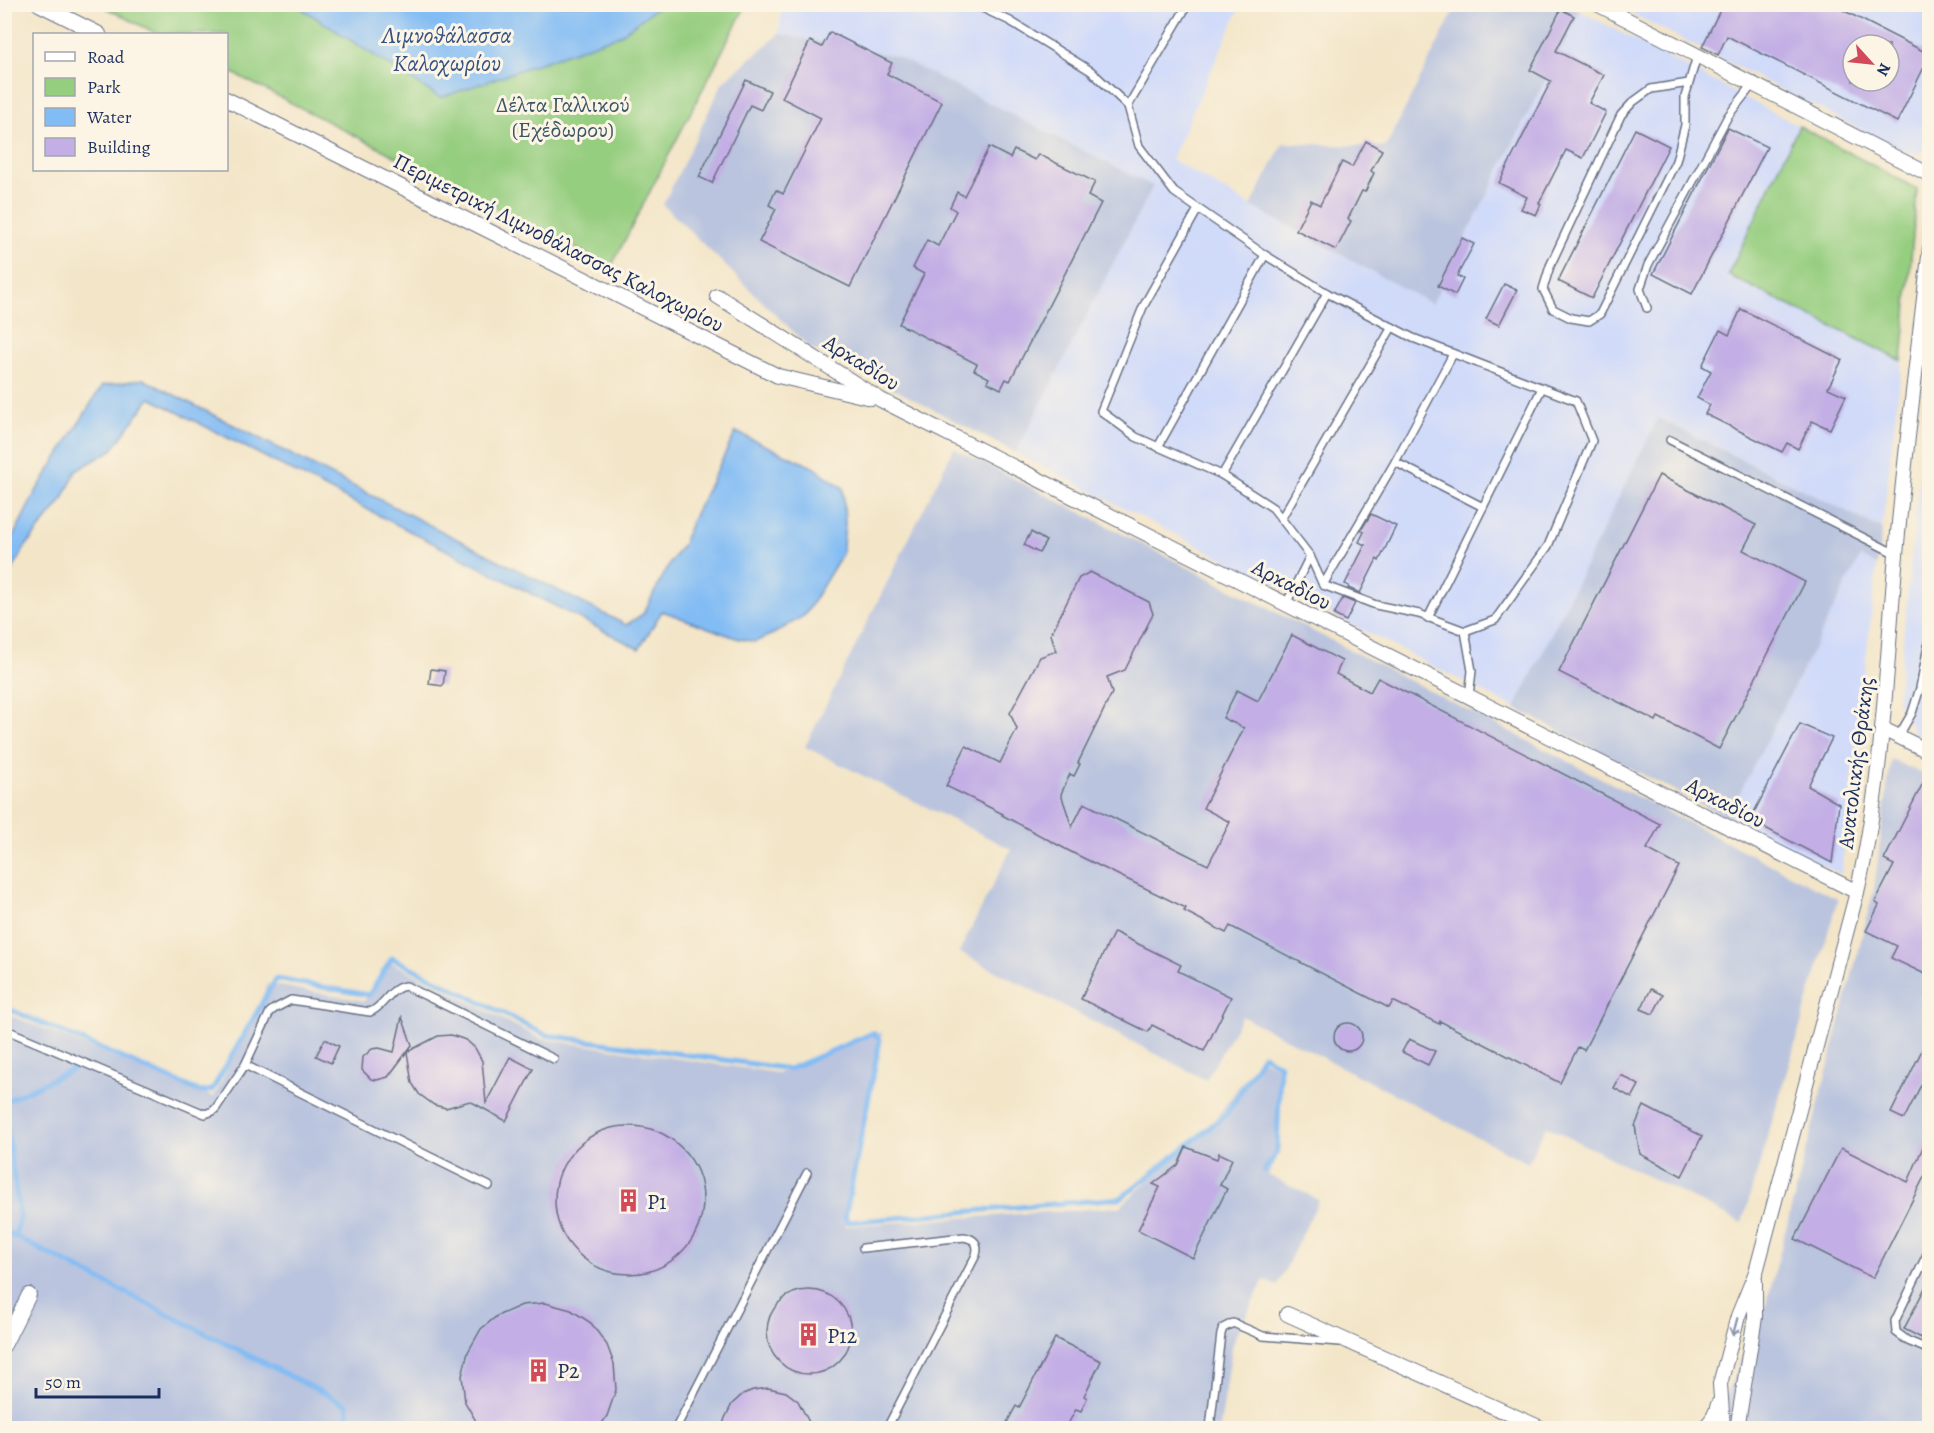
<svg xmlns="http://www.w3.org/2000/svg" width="1934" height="1433" font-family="Alegreya,serif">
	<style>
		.built { fill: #d0daf9; fill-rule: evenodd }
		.industrial { fill: #bac4de }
		.green { fill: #96ce80; stroke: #587e6f; stroke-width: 1.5 }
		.water { fill: #82bcf4; stroke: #4e76a9; stroke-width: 1.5 }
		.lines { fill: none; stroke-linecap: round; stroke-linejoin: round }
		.stream { stroke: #82bcf4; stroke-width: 5 }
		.building { fill: #c3afe5; fill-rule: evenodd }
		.lane-casing { stroke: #676f83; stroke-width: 10 }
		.street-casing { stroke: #676f83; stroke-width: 16 }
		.lane { stroke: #fff; stroke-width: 7 }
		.street { stroke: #fff; stroke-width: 14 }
		.oneway { stroke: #8d97ae }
		.labels { text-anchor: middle; stroke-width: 6; stroke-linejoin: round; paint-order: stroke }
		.park-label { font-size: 22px; fill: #3a5766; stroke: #fcf5e5 }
		.street-label { font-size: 22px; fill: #1b2f5e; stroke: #fcf5e5 }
		.poi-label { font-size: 22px; fill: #1b2f5e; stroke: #fcf5e5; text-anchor: start }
		.water-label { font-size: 24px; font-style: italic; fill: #355284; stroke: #fcf5e5 }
	</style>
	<rect width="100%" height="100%" fill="#fcf5e5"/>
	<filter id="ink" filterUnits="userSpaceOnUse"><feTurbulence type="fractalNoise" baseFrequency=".0167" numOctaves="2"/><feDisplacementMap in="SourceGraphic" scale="12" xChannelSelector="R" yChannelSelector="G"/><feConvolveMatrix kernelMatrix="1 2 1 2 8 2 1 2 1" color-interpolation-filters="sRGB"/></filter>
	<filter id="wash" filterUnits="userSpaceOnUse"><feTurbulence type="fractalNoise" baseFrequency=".008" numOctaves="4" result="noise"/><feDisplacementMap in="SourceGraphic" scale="24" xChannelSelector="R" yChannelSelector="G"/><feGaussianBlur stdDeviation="1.35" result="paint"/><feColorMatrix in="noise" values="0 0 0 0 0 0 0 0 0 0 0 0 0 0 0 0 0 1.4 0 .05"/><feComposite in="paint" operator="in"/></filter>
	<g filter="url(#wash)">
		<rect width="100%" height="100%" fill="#f3e5c8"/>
		<g class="built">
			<polygon points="782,5 1241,5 1171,159 1251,206 1432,304 1580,11 1799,126 1728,275 1902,361 1882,529 1659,418 1515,708 1016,453 1153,186 896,56 779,34"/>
			<path d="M1615 5H1929V146L1918 154 1903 151ZM1853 45H1889V81H1853Z"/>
			<polygon points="1929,374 1929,745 1918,740 1897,701"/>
			<polygon points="1860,557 1877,565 1841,874 1727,818"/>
		</g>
		<g class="industrial">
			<polygon points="1457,5 1568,5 1580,11 1432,304 1251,206 1283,143 1386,147"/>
			<polygon points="779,34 896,56 1153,186 1016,453 837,359 811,349 663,205 723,82"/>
			<polygon points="1658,418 1882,529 1877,565 1860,557 1727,818 1515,708"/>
			<polygon points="954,448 1838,899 1742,1223 1546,1126 1528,1163 1242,1016 1206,1080 959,952 1011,849 805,747"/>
			<polygon points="1891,759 1929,777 1929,1428 1711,1428 1767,1302 1874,890"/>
			<polygon points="390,962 541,1039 778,1073 882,1032 846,1226 1120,1207 1217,1117 1259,1058 1282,1069 1274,1163 1268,1175 1319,1200 1277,1286 1264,1280 1233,1341 1220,1428 5,1428 4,1013 214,1097 268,984 364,1001"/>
		</g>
		<g class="green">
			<polygon points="100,5 746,5 611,267 227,70 226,34 158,34"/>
			<polygon points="1799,126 1917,189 1902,361 1728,275"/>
		</g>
		<g class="water">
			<polygon points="296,5 660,5 620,35 440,98"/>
			<polygon points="143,379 626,625 643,614 670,563 683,544 691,522 736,432 815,468 843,488 845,524 842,554 805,615 775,633 755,642 736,638 662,611 639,649 150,398 112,450 76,471 63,499 26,546 5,583 5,553 35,493 102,386"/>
		</g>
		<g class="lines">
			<g class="stream">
				<polyline points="4,1007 201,1092 212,1090 276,979 369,995 392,958 546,1035 789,1069 873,1033 880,1040 845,1218 849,1222 1121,1198 1226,1115 1263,1055 1280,1065 1277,1153 1264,1171"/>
				<polyline points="4,1102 75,1068"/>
				<polyline points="4,1113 20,1217 15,1237"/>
				<polyline points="4,1231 347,1405 348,1414 341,1428"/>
			</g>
		</g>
		<g id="blocks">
			<g class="building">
				<path d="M1723 4H1831L1929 54V57L1897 122 1727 36 1718 55 1702 47ZM1853 45H1889V81H1853Z"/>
				<polygon points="1561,9 1574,16 1556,51 1604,75 1589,103 1606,112 1583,158 1566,150 1539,203 1541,204 1536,215 1521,209 1527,197 1499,183 1551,81 1530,70"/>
				<polygon points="830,32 892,63 887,74 942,102 850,287 759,242 776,209 769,205 776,190 783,194 821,118 782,98 810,41 822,47"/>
				<polygon points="746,80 770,91 761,110 750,105 712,183 699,177"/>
				<polygon points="1728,128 1767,147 1692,294 1653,274"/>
				<polygon points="1635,129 1669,146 1592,298 1558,281"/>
				<polygon points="1366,141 1382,150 1371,171 1374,173 1365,192 1362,191 1348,219 1351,221 1336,250 1296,230 1311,200 1320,205 1342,162 1352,167"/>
				<polygon points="989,147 1010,158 1014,150 1035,160 1038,154 1095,182 1088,196 1101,203 1010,381 1006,379 1001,389 987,382 989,378 974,370 977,364 899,324 924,274 913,268 927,240 938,246 956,211 950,207 957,192 964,196"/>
				<polygon points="1462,238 1474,244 1457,276 1463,279 1455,295 1438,286"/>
				<polygon points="1504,284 1517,290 1499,325 1486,319"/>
				<polygon points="1741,309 1842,360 1828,388 1846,396 1830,429 1812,421 1798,449 1787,443 1782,452 1705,414 1710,405 1697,398 1711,371 1702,366 1720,330 1729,335"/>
				<polygon points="1659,475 1756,525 1743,550 1805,582 1719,749 1658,717 1656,721 1559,672"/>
				<polygon points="1371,514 1396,526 1379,561 1377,559 1360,593 1348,588 1349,586 1345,584 1365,545 1359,542 1364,532 1361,530"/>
				<polygon points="1031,532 1046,541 1039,553 1024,545"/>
				<polygon points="1090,572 1149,602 1153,614 1125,670 1107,677 1112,693 1078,763 1080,764 1074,776 1070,774 1061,794 1072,827 1084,803 1208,865 1230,822 1203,808 1244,728 1223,718 1237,690 1258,701 1292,635 1342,661 1336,674 1370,692 1378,678 1660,824 1647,849 1679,866 1584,1050 1578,1047 1560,1083 1440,1021 1439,1024 1393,1001 1389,1008 1230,926 1226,933 1184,911 1186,908 1073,853 1002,815 1003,814 946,786 966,746 1000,763 1017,729 1010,713 1040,657 1056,651 1051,634 1079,578"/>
				<polygon points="1343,598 1355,603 1346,621 1334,615"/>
				<polygon points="431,669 445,671 443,686 429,684"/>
				<polygon points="1800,724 1832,738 1808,786 1839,804 1832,863 1750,820"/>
				<polygon points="1929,771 1929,976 1891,958 1897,946 1866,931 1879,905 1875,902 1894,865 1884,860"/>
				<polygon points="1114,932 1181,965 1178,971 1231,997 1204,1051 1152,1025 1148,1032 1081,999"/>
				<polygon points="1651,989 1663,995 1653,1014 1641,1009"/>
				<polygon points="402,1017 412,1045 388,1077 377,1080 371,1079 362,1070 363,1057 372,1049 379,1048 394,1052"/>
				<circle cx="1348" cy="1037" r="14"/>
				<polygon points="451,1035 466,1040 475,1048 482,1061 486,1103 510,1057 533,1069 506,1121 470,1101 446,1108 434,1105 419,1094 412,1083 407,1052 438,1036"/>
				<polygon points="1929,1036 1929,1069 1904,1119 1891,1113"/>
				<polygon points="325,1039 339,1046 331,1063 316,1056"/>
				<polygon points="1409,1039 1435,1051 1428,1065 1402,1052"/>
				<polygon points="1621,1075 1639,1085 1632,1098 1614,1088"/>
				<polygon points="1644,1106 1702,1136 1682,1176 1640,1154 1635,1126"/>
				<circle cx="629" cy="1200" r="74"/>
				<polygon points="1929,1133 1929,1167 1873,1278 1795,1239 1841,1148 1908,1182"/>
				<polygon points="1186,1147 1217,1159 1219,1153 1232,1159 1220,1185 1227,1189 1193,1258 1138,1230 1160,1187 1153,1184 1178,1165"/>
				<polygon points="1929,1280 1929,1342 1904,1329"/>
				<circle cx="809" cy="1332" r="42"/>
				<polygon points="545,1303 571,1310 591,1323 607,1345 614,1364 616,1390 607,1416 599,1428 480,1428 465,1402 462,1376 468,1352 481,1329 497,1316 522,1305"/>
				<polygon points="1055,1338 1101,1361 1084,1396 1087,1398 1081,1411 1076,1409 1066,1428 1004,1428 1016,1406 1019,1408"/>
				<polygon points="768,1388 786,1392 798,1401 812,1428 722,1428 725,1418 732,1404 743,1394 753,1390"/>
			</g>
		</g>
	</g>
	<g filter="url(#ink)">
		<use href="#blocks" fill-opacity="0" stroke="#676f83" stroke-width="1.5"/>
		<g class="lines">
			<defs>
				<g id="lane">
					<polyline points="974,4 1010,21 1091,71 1128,106 1139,146 1174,192 1265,255 1327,293 1413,338 1576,401 1592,441 1548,546 1495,620 1465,631 1419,614 1376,605 1323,585 1310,556 1273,508 1222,475 1136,437 1101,411 1143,307 1198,209"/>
					<polyline points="1689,83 1651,89 1633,102 1621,115 1550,266 1543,289 1553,309 1571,318 1589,321 1600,314 1676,161 1685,125 1685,97 1697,56"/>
					<polyline points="1128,106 1188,4"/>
					<polyline points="1647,308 1640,289 1648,265 1728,116 1753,84"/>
					<polyline points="1670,440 1896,554"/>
					<polyline points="1158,447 1265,255"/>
					<polyline points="1395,462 1483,507"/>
					<polyline points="1222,475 1327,293"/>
					<polyline points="1281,519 1392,327"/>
					<polyline points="1323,585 1395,462 1453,354"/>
					<polyline points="1286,604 1310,556"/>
					<polyline points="1428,618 1542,388"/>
					<polyline points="1465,631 1472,671 1469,696"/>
					<polyline points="1898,737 1912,713 1920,688 1930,635"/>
					<path d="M4 1029 205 1114 213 1111 216 1108 245 1065 270 1012 274 1009 291 1000 370 1012C384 1007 390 987 406 986L554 1059"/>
					<polyline points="245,1065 489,1186"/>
					<path d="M863 1248 964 1237C975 1239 979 1244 976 1255L887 1428"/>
					<polyline points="1930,1248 1895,1321 1896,1332 1908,1341 1930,1350"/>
					<polyline points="676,1428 807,1173"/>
					<polyline points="1210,1428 1221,1334 1223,1328 1233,1323 1263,1336 1339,1342"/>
				</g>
				<g id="street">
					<polyline points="39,4 99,34"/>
					<polyline points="1597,4 1930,175"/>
					<polyline points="226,99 778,376 871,398"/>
					<polyline points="717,296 881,400 1857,892"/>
					<polyline points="1883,729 1930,752"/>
					<polyline points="1287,1314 1541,1428"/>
					<polyline points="4,1345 29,1295"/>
					<path d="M1703 1428C1712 1422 1716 1414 1718 1404"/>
					<path d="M1723 1428 1720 1384 1738 1316 1756 1272 1857 892C1883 782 1886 667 1896 555 1905 452 1918 350 1930 248"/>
					<polyline points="1740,1428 1738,1423 1755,1317 1755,1280"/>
				</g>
			</defs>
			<use href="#lane" class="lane-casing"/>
			<use href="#street" class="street-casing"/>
			<use href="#lane" class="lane"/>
			<use href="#street" class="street"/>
		</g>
		<defs><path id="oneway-shaft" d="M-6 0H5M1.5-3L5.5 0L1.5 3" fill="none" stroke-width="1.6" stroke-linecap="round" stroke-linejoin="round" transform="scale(1.5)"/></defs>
		<use class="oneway" href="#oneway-shaft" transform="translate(1735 1327) rotate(105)"/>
	</g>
	<defs>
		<symbol id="building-bare" viewBox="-9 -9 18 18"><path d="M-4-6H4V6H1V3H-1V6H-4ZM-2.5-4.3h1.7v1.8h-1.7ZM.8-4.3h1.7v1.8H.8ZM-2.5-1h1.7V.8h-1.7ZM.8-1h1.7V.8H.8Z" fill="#d1495b" stroke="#fcf5e5" stroke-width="2.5" paint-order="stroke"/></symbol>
	</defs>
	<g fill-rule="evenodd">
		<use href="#building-bare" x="612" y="1184" width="33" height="33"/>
		<use href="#building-bare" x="792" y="1318" width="33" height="33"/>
		<use href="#building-bare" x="522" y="1354" width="33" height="33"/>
	</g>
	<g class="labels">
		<g class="park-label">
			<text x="563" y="112">Δέλτα Γαλλικού<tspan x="563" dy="25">(Εχέδωρου)</tspan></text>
		</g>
		<g class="street-label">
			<text transform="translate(559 242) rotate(27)" y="8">Περιμετρική Λιμνοθάλασσας Καλοχωρίου</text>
			<text transform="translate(862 362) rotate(32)" y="8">Αρκαδίου</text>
			<text transform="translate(1292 584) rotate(27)" y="8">Αρκαδίου</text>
			<text transform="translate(1855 763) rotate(-83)" y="8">Ανατολικής Θράκης</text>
			<text transform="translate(1726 802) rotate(27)" y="8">Αρκαδίου</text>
		</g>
		<g class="poi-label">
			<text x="647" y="1209">P1</text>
			<text x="827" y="1343">P12</text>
			<text x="557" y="1378">P2</text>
		</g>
		<g class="water-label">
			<text x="447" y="43">Λιμνοθάλασσα<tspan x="447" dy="28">Καλοχωρίου</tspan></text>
		</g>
	</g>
	<rect width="1934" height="1433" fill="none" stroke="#fcf5e5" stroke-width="24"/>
	<rect x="33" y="33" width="195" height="138" fill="#fcf5e5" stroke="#a2a6af" stroke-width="1.5"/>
	<rect x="45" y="52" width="30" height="9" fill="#ffffff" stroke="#a2a6af" stroke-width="1.5"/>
	<text x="87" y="63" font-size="18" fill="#1b2f5e">Road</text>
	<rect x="45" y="78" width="30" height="18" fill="#96ce80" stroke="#a2a6af" stroke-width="1.5"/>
	<text x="87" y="93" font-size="18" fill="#1b2f5e">Park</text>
	<rect x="45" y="108" width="30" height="18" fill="#82bcf4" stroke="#a2a6af" stroke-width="1.5"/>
	<text x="87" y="123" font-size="18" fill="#1b2f5e">Water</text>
	<rect x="45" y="138" width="30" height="18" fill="#c3afe5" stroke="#a2a6af" stroke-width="1.5"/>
	<text x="87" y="153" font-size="18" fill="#1b2f5e">Building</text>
	<g transform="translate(1871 63) rotate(117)"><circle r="28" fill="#fcf5e5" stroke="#a2a6af" stroke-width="1.5"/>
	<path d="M0-4.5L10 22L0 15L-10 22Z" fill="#d1495b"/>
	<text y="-9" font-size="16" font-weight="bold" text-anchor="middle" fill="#1b2f5e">N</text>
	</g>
	<path d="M36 1388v9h123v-9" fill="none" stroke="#1b2f5e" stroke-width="3"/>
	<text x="45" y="1388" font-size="18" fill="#1b2f5e" stroke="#fcf5e5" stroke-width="4.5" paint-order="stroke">50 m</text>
</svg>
